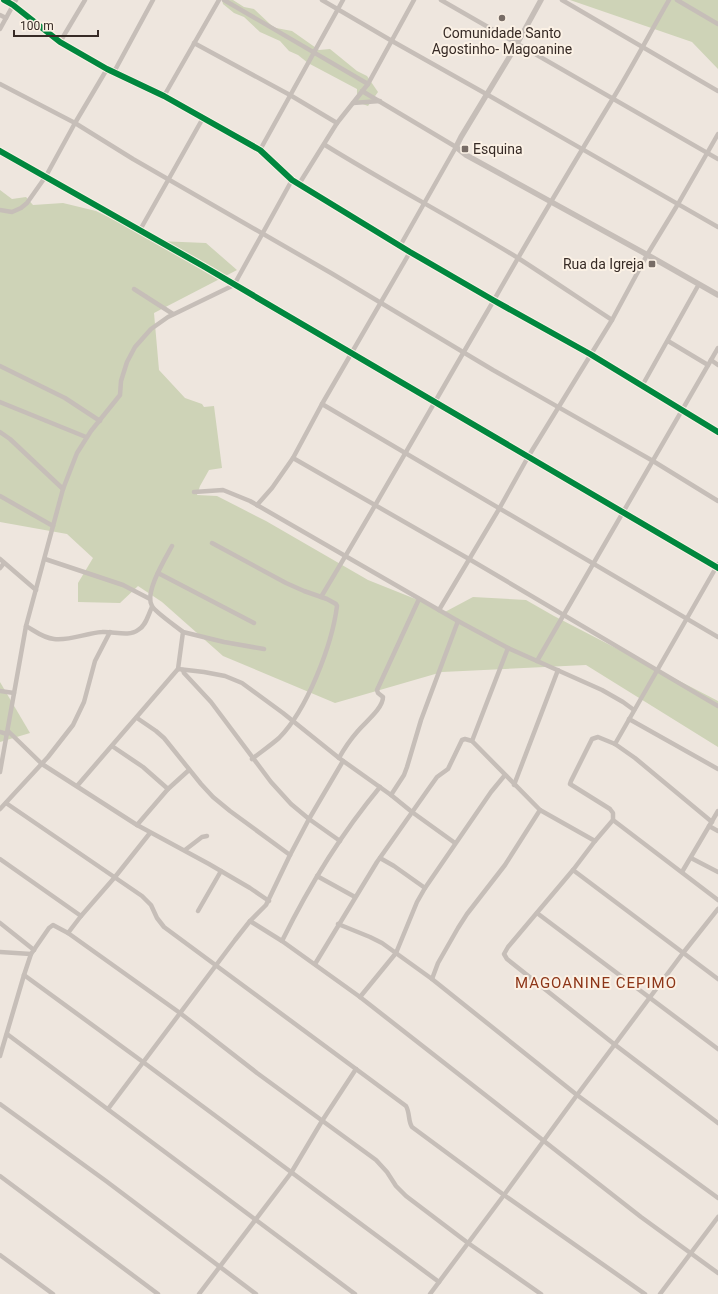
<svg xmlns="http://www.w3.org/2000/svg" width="718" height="1294" font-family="Roboto,sans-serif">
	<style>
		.green { fill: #ced3b7 }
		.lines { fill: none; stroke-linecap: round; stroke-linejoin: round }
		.minor { stroke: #c6beb8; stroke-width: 4.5 }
		.tertiary { stroke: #c6beb8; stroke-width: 5.5 }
		.cycleway-casing { stroke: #fbf1e5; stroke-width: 8 }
		.cycleway { stroke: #00873e; stroke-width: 6 }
		.poi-dot { fill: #776c66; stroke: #fbf1e5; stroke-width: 1.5 }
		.labels { text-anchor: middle; stroke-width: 4; stroke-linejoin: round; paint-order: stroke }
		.poi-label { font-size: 14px; fill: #372b26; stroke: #fbf1e5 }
		.neighbourhood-label { font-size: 15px; letter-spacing: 1px; fill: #8d3517; stroke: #fbf1e5 }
	</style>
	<rect width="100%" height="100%" fill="#eee6de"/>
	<g class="green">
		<polygon points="222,0 233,0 244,7 254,9 271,25 276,28 292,31 319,50 330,49 357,71 367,76 378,92 368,106 357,102 357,89 308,63 298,55 289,51 280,41 260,32 244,17 234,13 223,4"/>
		<polygon points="570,0 718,0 718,69 692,42"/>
		<polygon points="0,190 12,199 26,197 33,205 63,203 96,211 158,241 206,243 237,270 154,313 159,370 185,398 202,404 204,407 214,406 222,468 209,470 200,486 197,495 217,496 266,521 368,580 428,604 443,613 473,597 526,600 554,616 718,701 718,747 586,665 442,672 335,703 223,656 162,602 138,586 120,603 78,602 78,583 93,558 67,534 0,522"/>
		<polygon points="0,682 30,733 0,742"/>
	</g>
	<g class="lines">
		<g class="minor">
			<polyline points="4,0 13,5 60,42 107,69 164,96 260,150 292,180 410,252 493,300 590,354 718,432"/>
			<polyline points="224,0 368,84"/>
			<polyline points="322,0 392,41 488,95 718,227"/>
			<polyline points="441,0 718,159"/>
			<polyline points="562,0 718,91"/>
			<polyline points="677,0 718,24"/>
			<polyline points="0,15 6,18"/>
			<polyline points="0,29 16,0"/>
			<polyline points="60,42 85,0"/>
			<polyline points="194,43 290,95 337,123"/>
			<polyline points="114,72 153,0"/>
			<polyline points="0,84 75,123 133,159 331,273 493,370 653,461 718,501"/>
			<polyline points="362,91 456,147 400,246"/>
			<polyline points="164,96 219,0"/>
			<polyline points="353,103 380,101"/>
			<path d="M325 145C388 184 454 219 518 258 549 278 580 299 612 320"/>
			<polyline points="260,150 343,0"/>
			<polyline points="0,151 203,266 718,568"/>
			<polyline points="299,184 337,123 368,84 414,0"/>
			<polyline points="0,210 12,212 21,208 27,203 46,176 75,123 107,69"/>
			<polyline points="140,230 203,118"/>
			<polyline points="134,289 173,314"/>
			<polyline points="668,341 708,365"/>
			<polyline points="711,360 718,365"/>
			<polyline points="0,366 65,398 100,421"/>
			<polyline points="642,386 699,284"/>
			<polyline points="0,402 86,437"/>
			<polyline points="322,404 718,637"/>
			<polyline points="0,432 10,439 63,489"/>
			<polyline points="293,458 469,559 718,706"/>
			<polyline points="194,492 223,490 250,501 458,621 508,648 602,690 623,702 634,710"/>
			<polyline points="0,496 53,526"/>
			<polyline points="257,505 272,488 293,458 322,404 410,252"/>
			<path d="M212 543 286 583 304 591 327 599 336 604 337 606C332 645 307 710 279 738 271 745 261 752 252 759"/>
			<polyline points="0,559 36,590"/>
			<polyline points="45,559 123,585 150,599"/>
			<polyline points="0,568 4,563"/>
			<polyline points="158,573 254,623"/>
			<path d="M321 597C380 499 436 399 494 300 532 233 572 166 612 100 632 67 650 33 669 0"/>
			<polyline points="439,610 499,509 528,457 612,320 647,255 678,204 718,134"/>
			<path d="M26 626C35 631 43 638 54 639 70 641 86 633 102 632 113 631 129 637 138 630 146 626 148 615 152 607"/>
			<polyline points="183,632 224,642 264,649"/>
			<polyline points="508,648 472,741 540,810 595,841"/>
			<polyline points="537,661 718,348"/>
			<polyline points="178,669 204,672 225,676 242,683 283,713 339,758 391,795 404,775 407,767 421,720 458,621"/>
			<polyline points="183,670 184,673 211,702 271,782 291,804 309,819 343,761"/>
			<polyline points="0,691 14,693"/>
			<polyline points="137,718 156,731 164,738 201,784 213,797 230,811 290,855"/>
			<polyline points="629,719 718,769"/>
			<polyline points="8,731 42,764 137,825 209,864 250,888 269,901"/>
			<polyline points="0,732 7,734"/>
			<polyline points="615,744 718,564"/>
			<polyline points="112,746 143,767 168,789 189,770"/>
			<path d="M339 758C344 749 350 740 357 732 364 723 383 709 383 697L378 693 377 690 419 599"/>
			<polyline points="0,772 26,626 63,489 77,453 91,431 120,395 121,381 127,362 135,347 151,329 168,317 234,285 292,180"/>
			<polyline points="514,785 558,670"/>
			<path d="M77 786 178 669 183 632C177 627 155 612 152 606 144 593 165 559 172 546"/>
			<polyline points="391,795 412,812 455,843"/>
			<path d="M6 803 142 896 151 905 157 918 164 927 406 1106C410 1113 408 1121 412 1127L504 1195 645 1294"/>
			<polyline points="0,809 48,757 73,725 84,702 95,661 110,632"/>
			<polyline points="613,820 718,900"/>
			<polyline points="712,822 635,758 615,744 598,737 592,739 571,781 570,784 610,809 613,813 613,820 595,841 573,870 508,947 504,954 507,959 614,1044 718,1123"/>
			<polyline points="137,825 168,789"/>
			<polyline points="709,826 718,831"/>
			<polyline points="185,850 202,837 207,836"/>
			<polyline points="380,858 394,866 425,888"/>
			<polyline points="691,858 718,872"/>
			<polyline points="0,859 81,916 115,877 150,833"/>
			<polyline points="573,870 718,979"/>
			<polyline points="682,872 718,811"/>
			<polyline points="317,876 355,897"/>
			<polyline points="198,911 221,871"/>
			<polyline points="537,913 718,1049"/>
			<polyline points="250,921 282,941 360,997 641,1217 718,1273"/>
			<polyline points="0,923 34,950"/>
			<polyline points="338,924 370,937 382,943 432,979 577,1095 718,1198"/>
			<polyline points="68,933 81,916"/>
			<path d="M282 941C309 886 341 834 380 787"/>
			<polyline points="0,952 31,954"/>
			<polyline points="315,964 377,862 427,791 437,777 448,769 462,740 465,739 472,741"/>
			<polyline points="24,975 143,1062 439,1282"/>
			<polyline points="432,979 438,963 458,928 467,914 505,865 540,810"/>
			<polyline points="360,997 396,953 417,902 425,888 491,792 505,775"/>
			<polyline points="7,1034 355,1294"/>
			<polyline points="0,1056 24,975 31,954 49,928 53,925 68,933 180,1013 257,1073 376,1160 387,1172 396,1186 406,1196 468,1243 541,1294"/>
			<polyline points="0,1104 106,1181 256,1294"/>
			<polyline points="108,1109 235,940 250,921 266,905 290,855 309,819 340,841"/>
			<polyline points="0,1176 158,1294"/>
			<polyline points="0,1255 53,1294"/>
			<polyline points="199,1294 291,1173 322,1121 356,1069"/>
			<polyline points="430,1294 504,1195 577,1095 683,953 718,909"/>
			<polyline points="660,1294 718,1217"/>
		</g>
		<polyline class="tertiary" points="541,0 513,51 461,137 456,147 466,155 653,258 718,295"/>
		<defs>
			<g id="cycleway">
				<polyline points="4,0 13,5 60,42 107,69 164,96 260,150 292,180 410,252 493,300 590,354 718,432"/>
				<polyline points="0,151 203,266 718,568"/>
			</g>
		</defs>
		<use href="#cycleway" class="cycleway-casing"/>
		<use href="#cycleway" class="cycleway"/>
	</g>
	<g class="poi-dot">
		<circle cx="502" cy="18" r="4"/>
		<rect x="461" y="145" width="8" height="8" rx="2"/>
		<rect x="648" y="260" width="8" height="8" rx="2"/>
	</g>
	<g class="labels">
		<g class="poi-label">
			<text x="502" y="38">Comunidade Santo<tspan x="502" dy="16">Agostinho- Magoanine</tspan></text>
			<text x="473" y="154" text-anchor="start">Esquina</text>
			<text x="644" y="269" text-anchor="end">Rua da Igreja</text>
		</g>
		<g class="neighbourhood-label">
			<text x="596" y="988">MAGOANINE CEPIMO</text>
		</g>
	</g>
	<path d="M14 30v6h84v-6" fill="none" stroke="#372b26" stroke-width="2"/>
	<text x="20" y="30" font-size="12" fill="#372b26" stroke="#fbf1e5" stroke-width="3" paint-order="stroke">100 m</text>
</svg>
